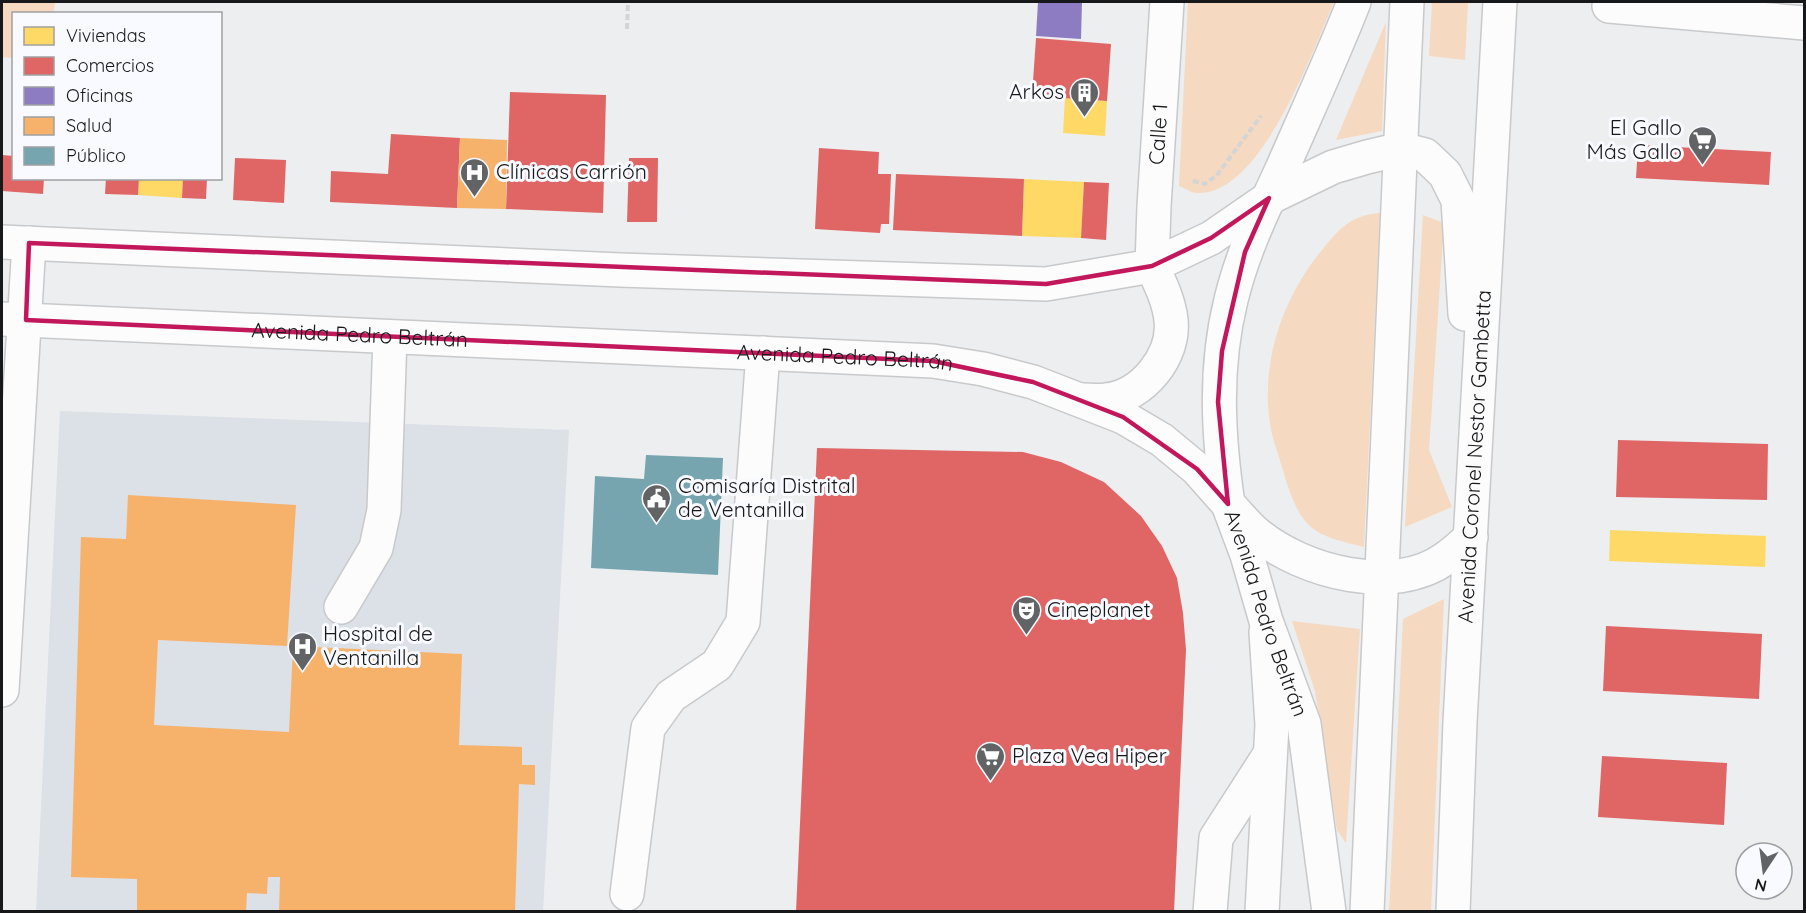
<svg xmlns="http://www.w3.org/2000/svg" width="1806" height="913" font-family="Quicksand,sans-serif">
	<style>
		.built { fill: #dce0e7 }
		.green { fill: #f6d9c1 }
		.homes { fill: #ffd966 }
		.shops { fill: #e06666 }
		.offices { fill: #8e7cc3 }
		.health { fill: #f6b26b }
		.public { fill: #76a5af }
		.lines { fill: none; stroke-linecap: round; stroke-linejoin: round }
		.minor-casing { stroke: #c8c9ca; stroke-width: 36 }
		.major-casing { stroke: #c8c9ca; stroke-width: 36 }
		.highway-casing { stroke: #c8c9ca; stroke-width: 36 }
		.path { stroke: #d3d4d4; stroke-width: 4; stroke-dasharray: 6 3; stroke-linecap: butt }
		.minor { stroke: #fcfcfd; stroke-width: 33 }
		.major { stroke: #fcfcfd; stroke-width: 33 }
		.highway { stroke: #fcfcfd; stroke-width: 33 }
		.marked { fill: none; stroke: #c2185b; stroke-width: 4.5; stroke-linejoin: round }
		.labels { text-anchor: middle; stroke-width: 6; stroke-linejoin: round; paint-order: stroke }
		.poi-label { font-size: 21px; fill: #17181a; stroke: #f8faff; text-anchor: start }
		.street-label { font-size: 21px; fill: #17181a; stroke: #f8faff }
	</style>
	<rect width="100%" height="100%" fill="#eceef0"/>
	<polygon class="built" points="60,411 569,430 543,911 36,912"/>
	<g class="green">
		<polygon points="2,2 55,2 54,13 14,14 13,58 2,57"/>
		<path d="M1188 2H1334C1313 50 1261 196 1197 193 1191 193 1185 188 1179 186Z"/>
		<polygon points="1432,2 1468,2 1465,60 1429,56"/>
		<polygon points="1386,22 1382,131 1336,140"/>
		<path d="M1380 213 1364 547C1346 542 1319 538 1306 522 1293 507 1287 483 1281 464 1278 452 1273 441 1271 429 1259 366 1282 298 1322 250 1339 229 1351 215 1380 213Z"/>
		<polygon points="1423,215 1444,223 1429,450 1452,507 1405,527"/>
		<polygon points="1444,599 1431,911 1389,911 1403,619"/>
		<polygon points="1292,621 1360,629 1346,843 1337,830 1315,691"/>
	</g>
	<g class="homes">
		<polygon points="1065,98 1107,101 1105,136 1063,133"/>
		<polygon points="139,178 183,178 182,198 138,195"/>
		<polygon points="1024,179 1084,182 1081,238 1022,236"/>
		<polygon points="1610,530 1766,536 1765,567 1609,561"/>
	</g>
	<g class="shops">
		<polygon points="1036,38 1111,44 1107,101 1032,96"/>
		<polygon points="510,92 606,95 603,213 506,209"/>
		<polygon points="391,134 460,138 457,208 330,202 331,171 388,174"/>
		<polygon points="1638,145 1771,152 1769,185 1636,178"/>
		<polygon points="819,148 879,152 878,174 891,174 889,224 881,224 880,233 815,229"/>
		<polygon points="2,155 14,156 14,178 44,178 43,194 2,191"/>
		<polygon points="235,158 286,160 284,203 233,200"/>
		<polygon points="629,158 658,158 657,222 627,222"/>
		<polygon points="896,174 1024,179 1022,236 893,230"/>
		<polygon points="106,178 139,178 138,195 105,194"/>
		<polygon points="183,178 207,178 206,199 182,198"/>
		<polygon points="1084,182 1109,183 1106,240 1081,238"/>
		<polygon points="1618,440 1768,444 1767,500 1616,497"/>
		<polygon points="817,448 1023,452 1061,462 1104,482 1141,516 1162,546 1177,578 1183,613 1186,650 1174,912 796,912"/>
		<polygon points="1606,626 1762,634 1759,699 1603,691"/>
		<polygon points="1602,756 1727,763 1724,825 1598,817"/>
	</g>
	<polygon class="offices" points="1038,2 1082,2 1081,39 1036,36"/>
	<g class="health">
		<polygon points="460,138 507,140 506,209 457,208"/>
		<polygon points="128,495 296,505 287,646 158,640 154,725 289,732 293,646 462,654 459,745 522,747 522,765 535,765 535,785 519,784 515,912 279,912 280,877 268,877 267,894 247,893 246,912 137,912 137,879 71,877 81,537 126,539"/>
	</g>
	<polygon class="public" points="646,455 723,458 718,575 591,568 595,476 644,479"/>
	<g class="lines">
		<defs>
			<g id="minor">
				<polyline points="1609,6 1804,23"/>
				<path id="s1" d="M1152 266 1154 206 1167 2"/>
				<polyline points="341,607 376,548 384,510 390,337"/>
				<polyline points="2,690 29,243"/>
				<polyline points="627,894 648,728 671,696 717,665 743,622 763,353"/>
				<polyline points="1210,912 1216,838 1270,754"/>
				<polyline points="1262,912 1272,725 1266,632"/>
			</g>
			<g id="major">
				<polyline points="2,242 620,270 1046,284 1152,266 1211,238 1269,198"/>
				<path id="s2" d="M2 319 933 361 983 369 1033 382 1123 417 1162 440 1197 469 1228 504 1247 555 1266 621 1304 724 1329 912"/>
				<path d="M1083 400C1090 400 1099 401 1106 400 1143 396 1175 356 1171 320 1169 301 1160 283 1152 266"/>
				<path d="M1228 504C1218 436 1214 368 1231 300 1242 254 1262 212 1282 169 1306 114 1332 58 1354 2"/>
			</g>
			<g id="highway">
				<polyline points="1269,198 1333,167 1367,157 1401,149 1425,155 1445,174 1458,200 1465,314"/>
				<path d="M1228 504C1237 513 1246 525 1257 534 1303 572 1394 596 1446 558 1455 552 1463 544 1471 537"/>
				<polyline points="1367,912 1407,2"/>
				<path id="s3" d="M1453 912 1460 722 1500 2"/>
			</g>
		</defs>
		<use href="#minor" class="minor-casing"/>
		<use href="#major" class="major-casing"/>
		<use href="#highway" class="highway-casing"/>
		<g class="path">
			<polyline points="627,29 628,2"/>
			<polyline points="1193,181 1205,184 1216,176 1261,116"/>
		</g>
		<use href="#minor" class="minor"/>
		<use href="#major" class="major"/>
		<use href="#highway" class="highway"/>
	</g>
	<path class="marked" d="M1269 198 1245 252 1222 351 1218 402 1228 504 1197 469 1123 417 1033 382 933 361 26 320 29 243 1046 284 1152 266 1211 238Z"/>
	<defs>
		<symbol id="building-pin" viewBox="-11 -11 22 30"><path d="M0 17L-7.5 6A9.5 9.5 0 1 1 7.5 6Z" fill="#626365" stroke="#f8faff"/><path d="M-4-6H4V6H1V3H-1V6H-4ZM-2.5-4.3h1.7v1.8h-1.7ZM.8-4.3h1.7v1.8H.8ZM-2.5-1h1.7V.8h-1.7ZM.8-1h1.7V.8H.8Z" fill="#fff"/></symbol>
		<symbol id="supermarket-pin" viewBox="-11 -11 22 30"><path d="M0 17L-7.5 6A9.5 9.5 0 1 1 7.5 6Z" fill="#626365" stroke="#f8faff"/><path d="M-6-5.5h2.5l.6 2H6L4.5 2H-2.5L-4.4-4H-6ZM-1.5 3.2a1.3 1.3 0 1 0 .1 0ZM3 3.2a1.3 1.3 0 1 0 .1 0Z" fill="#fff"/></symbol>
		<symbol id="hospital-pin" viewBox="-11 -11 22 30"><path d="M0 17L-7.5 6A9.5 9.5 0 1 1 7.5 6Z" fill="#626365" stroke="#f8faff"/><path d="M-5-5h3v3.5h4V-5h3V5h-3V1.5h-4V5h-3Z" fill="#fff"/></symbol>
		<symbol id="civic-pin" viewBox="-11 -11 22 30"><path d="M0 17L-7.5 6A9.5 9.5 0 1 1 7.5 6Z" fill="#626365" stroke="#f8faff"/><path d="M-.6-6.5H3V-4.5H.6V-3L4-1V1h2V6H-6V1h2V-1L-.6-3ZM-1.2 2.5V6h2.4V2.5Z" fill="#fff"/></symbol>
		<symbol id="theatre-pin" viewBox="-11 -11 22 30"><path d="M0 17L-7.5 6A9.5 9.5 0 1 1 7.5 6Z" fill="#626365" stroke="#f8faff"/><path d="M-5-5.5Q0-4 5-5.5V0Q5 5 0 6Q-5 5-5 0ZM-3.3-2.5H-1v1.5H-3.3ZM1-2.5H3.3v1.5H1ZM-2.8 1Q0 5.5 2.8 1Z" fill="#fff"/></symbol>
	</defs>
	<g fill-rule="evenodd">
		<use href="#building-pin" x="1068" y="76" width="33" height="45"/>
		<use href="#supermarket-pin" x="1686" y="124" width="33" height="45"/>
		<use href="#hospital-pin" x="458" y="156" width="33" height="45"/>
		<use href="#civic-pin" x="640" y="482" width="33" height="45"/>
		<use href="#theatre-pin" x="1010" y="594" width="33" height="45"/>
		<use href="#hospital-pin" x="286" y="630" width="33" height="45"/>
		<use href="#supermarket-pin" x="974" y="740" width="33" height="45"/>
	</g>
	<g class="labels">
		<g class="poi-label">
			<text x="1064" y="99" text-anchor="end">Arkos</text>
			<text x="1682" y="135" text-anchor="end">El Gallo<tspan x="1682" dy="24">Más Gallo</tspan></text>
			<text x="496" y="179">Clínicas Carrión</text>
			<text x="678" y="493">Comisaría Distrital<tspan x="678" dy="24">de Ventanilla</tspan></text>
			<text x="1047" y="617">Cineplanet</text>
			<text x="323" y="641">Hospital de<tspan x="323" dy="24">Ventanilla</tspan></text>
			<text x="1012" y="763">Plaza Vea Hiper</text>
		</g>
		<g class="street-label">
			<text dy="7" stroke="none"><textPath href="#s1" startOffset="132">Calle 1</textPath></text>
			<text dy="7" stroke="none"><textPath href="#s2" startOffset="358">Avenida Pedro Beltrán</textPath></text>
			<text dy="7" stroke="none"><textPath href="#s2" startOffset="844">Avenida Pedro Beltrán</textPath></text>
			<text dy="7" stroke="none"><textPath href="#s3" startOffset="456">Avenida Coronel Nestor Gambetta</textPath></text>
			<text dy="7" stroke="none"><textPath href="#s2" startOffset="1384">Avenida Pedro Beltrán</textPath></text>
		</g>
	</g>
	<rect width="1806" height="913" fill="none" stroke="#17181a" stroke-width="6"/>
	<rect x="12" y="12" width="210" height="168" fill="#f8faff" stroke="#9ea0a3" stroke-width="1.5"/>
	<rect x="24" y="27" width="30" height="18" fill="#ffd966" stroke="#9ea0a3" stroke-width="1.5"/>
	<text x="66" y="42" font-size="18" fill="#17181a">Viviendas</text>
	<rect x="24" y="57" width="30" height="18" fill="#e06666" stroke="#9ea0a3" stroke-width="1.5"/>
	<text x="66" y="72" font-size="18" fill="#17181a">Comercios</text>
	<rect x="24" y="87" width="30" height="18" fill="#8e7cc3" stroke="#9ea0a3" stroke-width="1.5"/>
	<text x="66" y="102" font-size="18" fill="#17181a">Oficinas</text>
	<rect x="24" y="117" width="30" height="18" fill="#f6b26b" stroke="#9ea0a3" stroke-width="1.5"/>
	<text x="66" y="132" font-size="18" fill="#17181a">Salud</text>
	<rect x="24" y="147" width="30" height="18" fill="#76a5af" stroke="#9ea0a3" stroke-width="1.5"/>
	<text x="66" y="162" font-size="18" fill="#17181a">Público</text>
	<g transform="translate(1764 871) rotate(193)"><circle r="28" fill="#f8faff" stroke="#9ea0a3" stroke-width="1.5"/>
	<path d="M0-4.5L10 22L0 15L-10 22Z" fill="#626365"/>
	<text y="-9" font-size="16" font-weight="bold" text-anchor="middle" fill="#17181a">N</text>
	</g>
</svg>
